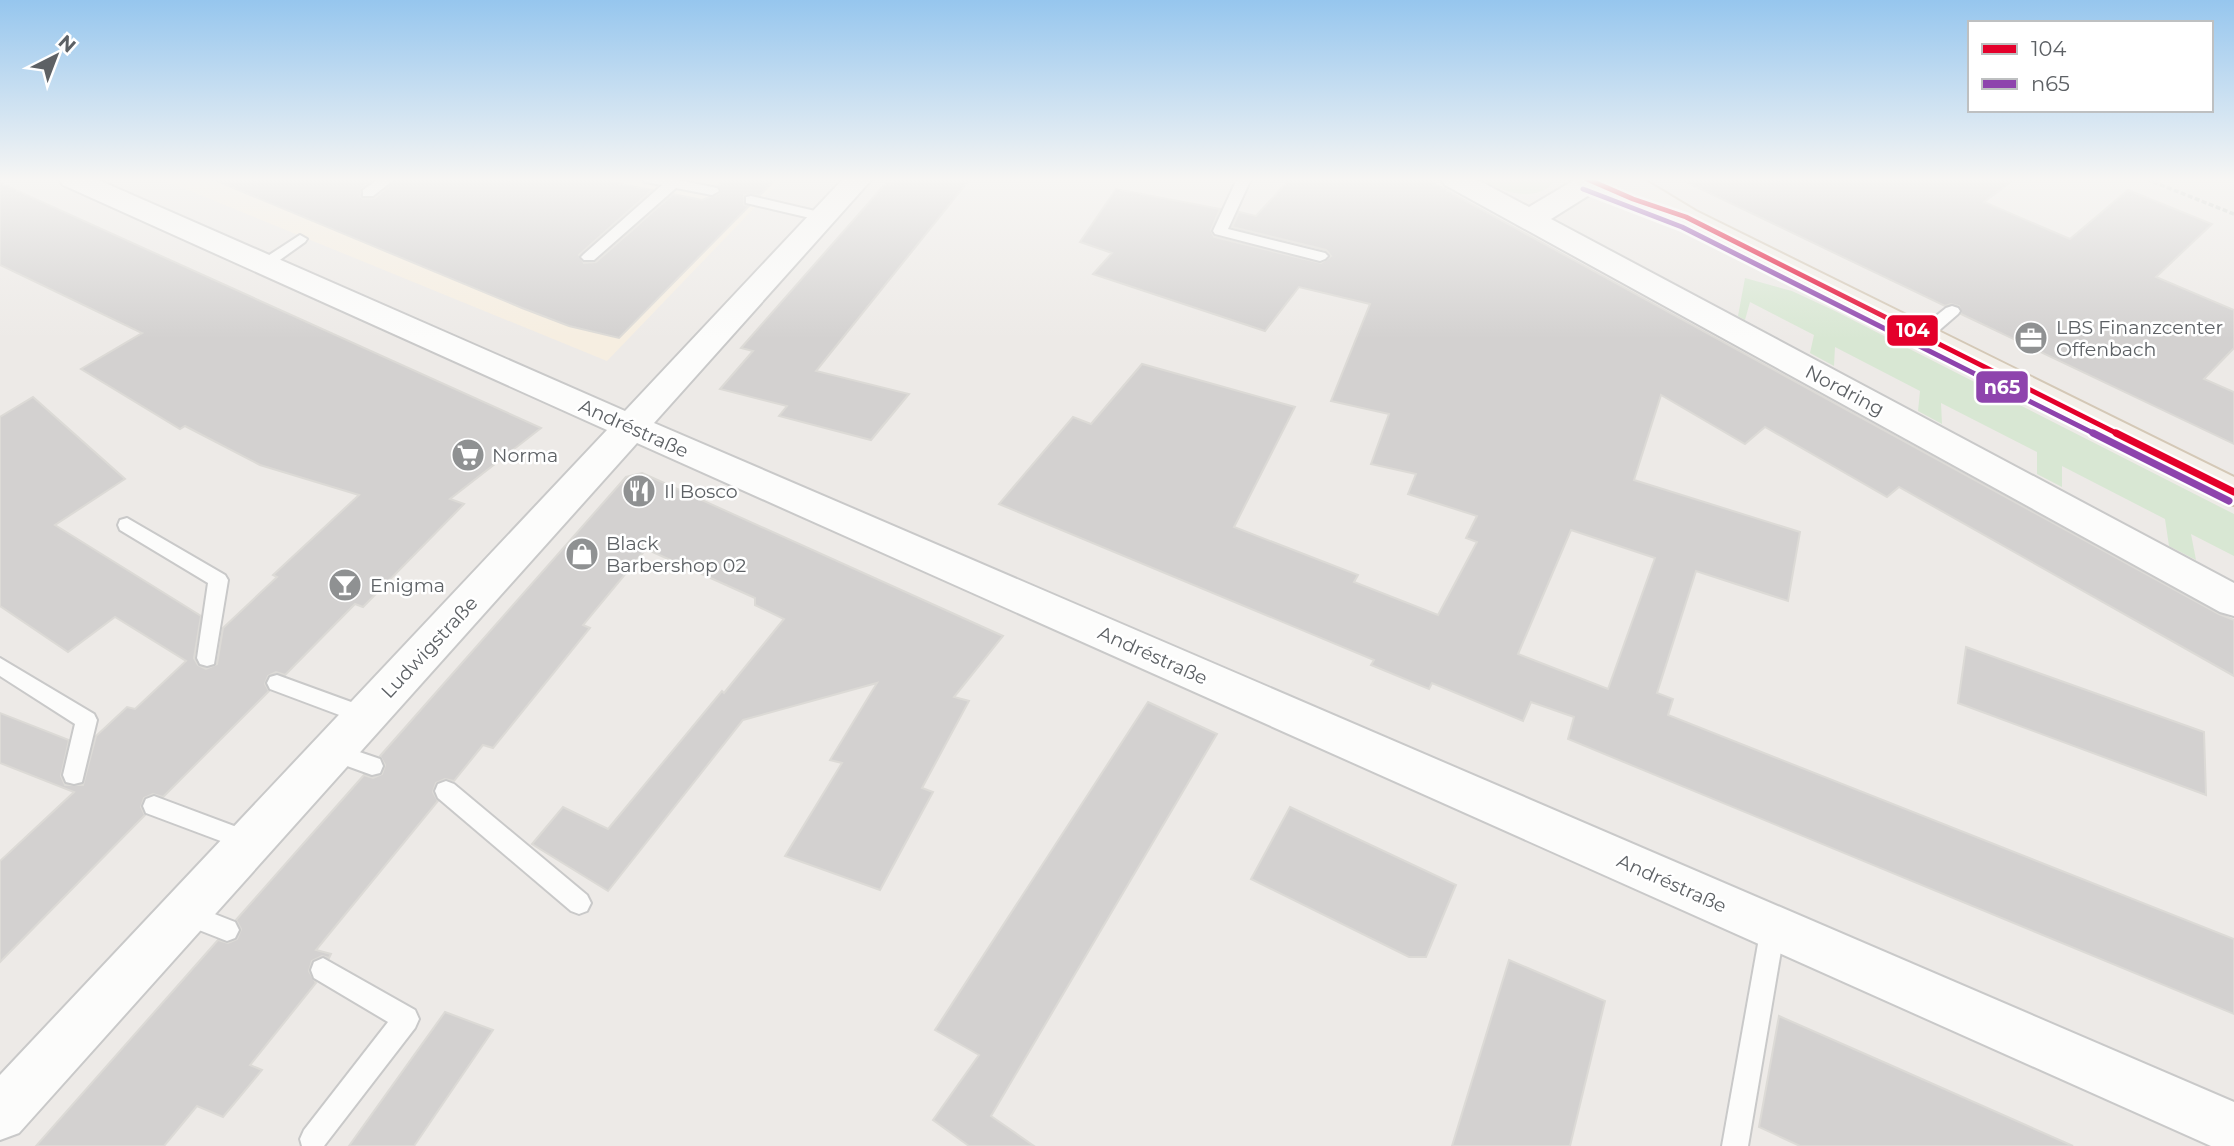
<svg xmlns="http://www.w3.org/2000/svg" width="2234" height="1146" font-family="Montserrat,sans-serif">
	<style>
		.commercial { fill: #f6eee1 }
		.green { fill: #d8e7d3 }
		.building { fill: #d3d1d0; stroke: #dcdad6; stroke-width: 2; fill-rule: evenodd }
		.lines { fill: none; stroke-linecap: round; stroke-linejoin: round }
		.lane-casing { stroke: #c9c9c9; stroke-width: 4 }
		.street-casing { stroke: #c9c9c9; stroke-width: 4 }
		.primary-casing { stroke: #d4c8b6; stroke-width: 4 }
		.path { stroke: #c9cdca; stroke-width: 3.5; stroke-dasharray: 5 2.5; stroke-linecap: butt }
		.lane { fill: #fcfcfb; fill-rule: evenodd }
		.street { fill: #fcfcfb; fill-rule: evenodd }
		.primary { fill: #f3efe8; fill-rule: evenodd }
		.bus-1-far1-casing { stroke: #fff; stroke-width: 10 }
		.bus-1-casing { stroke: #fff; stroke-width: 12 }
		.bus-2-far1-casing { stroke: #fff; stroke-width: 10 }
		.bus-2-casing { stroke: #fff; stroke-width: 12 }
		.bus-1-far1 { stroke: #e4002b; stroke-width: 5 }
		.bus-1 { stroke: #e4002b; stroke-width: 7 }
		.bus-2-far1 { stroke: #8e44ad; stroke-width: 5 }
		.bus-2 { stroke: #8e44ad; stroke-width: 7 }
		.labels { text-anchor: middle; stroke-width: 5; stroke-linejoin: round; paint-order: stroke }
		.poi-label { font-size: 19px; fill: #5d6165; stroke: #fff; text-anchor: start }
		.street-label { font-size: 19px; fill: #5d6165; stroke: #fff }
		.line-badge { stroke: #fff; stroke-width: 2.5 }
		.badge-label { font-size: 19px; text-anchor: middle; font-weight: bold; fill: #fff }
	</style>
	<rect width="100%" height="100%" fill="#edeae7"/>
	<polygon class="commercial" points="161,179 782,179 607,361"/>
	<g class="green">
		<path d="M1479 179H1554L1549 187C1527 202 1500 190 1479 179Z"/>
		<polygon points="1745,278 1792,291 1835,311 2234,514 2234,556 2191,534 2196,560 2169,546 2165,519 2062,466 2062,487 2037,474 2037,452 1941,403 1942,424 1918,411 1920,391 1835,347 1834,366 1810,353 1814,335 1750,302 1745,320 1738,316"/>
	</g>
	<g class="building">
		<polygon points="212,179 375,179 362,188 360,196 363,199 375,198 397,179 597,179 652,190 579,255 584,263 596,262 673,194 702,200 720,193 718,186 725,179 776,179 760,195 744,195 744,205 749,206 619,338 569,326 522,308"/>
		<polygon points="897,179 970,179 816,371 909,394 871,440 779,416 787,406 720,389 753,351 741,348 886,183 893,184"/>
		<path d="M1290 179H1426L2219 614 2234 620V676L1899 487 1887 497 1765 427 1745 444 1661 395 1634 480 1800 532 1788 601 1696 571 1657 693 1673 699 1668 715 2234 939V1014L1568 739 1574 717 1531 702 1523 721 1432 683 1429 689 1371 665 1374 660 999 504 1073 417 1091 424 1142 364 1295 407 1234 527 1358 575 1354 582 1438 615 1477 542 1466 538 1477 516 1408 494 1416 474 1371 464 1389 414 1331 401 1370 304 1299 287 1265 331 1093 274 1112 253 1080 242 1116 189 1220 209 1211 230 1214 237 1321 263 1331 256 1326 250 1232 227 1239 212 1256 216ZM1571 530 1655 558 1608 689 1518 654Z"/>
		<polygon points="1680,179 2015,179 1984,202 2070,239 2128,190 2212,224 2156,277 2234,310 2234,348 2204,379 2234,392 2234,444 1961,314 1959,306 1951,304 1945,306"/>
		<polygon points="0,183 541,428 450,499 464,504 363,607 355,604 285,675 276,672 268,676 265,684 269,691 163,797 153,794 144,798 141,807 145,815 0,962 0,861 74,792 0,763 0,713 69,740 61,776 65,785 83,785 96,736 127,707 135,709 186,661 115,617 68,652 0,606 0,417 33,397 125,479 55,525 201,616 194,658 198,665 206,669 217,664 223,628 277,577 273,575 359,495 260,465 185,426 180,429 81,369 142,333 0,265"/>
		<polygon points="642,473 1003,636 954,697 969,701 922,788 933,792 880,890 785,856 842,763 830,760 877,683 743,720 608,891 532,844 563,807 608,829 722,691 724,693 784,619 755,605 755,598 646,549 583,625 590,628 493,748 483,745 454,781 445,779 436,783 433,792 438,801 316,950 331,954 329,958 322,956 312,961 309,971 316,983 250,1065 262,1070 223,1117 197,1106 164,1146 36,1146 218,940 228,943 237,939 241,929 236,920 364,775 373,778 382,774 385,765 380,756 626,477"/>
		<polygon points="1966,647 2204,732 2206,795 1958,703"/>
		<polygon points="1148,702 1217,734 991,1116 1034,1146 969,1146 933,1120 979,1055 935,1030"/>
		<polygon points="1290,807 1456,885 1426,957 1409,957 1251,879"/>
		<polygon points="1509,960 1605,1001 1570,1146 1452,1146"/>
		<polygon points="445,1012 493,1030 414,1146 349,1146"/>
		<polygon points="1779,1016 1888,1064 2073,1146 1800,1146 1759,1127"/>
	</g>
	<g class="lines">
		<defs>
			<g id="lane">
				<polygon points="379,179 395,179 373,196 363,196 363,190"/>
				<polygon points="643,179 673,179 717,188 719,191 712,195 676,188 594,260 584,260 581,257 584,254 662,185 645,182"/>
				<polygon points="1237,179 1251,179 1228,229 1325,253 1328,256 1325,259 1320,261 1215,234 1213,231"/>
				<polygon points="751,196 828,214 830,217 823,221 746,203 746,197"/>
				<polygon points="300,235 307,239 305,242 270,267 260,267 257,264 260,261"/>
				<polygon points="1952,306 1958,308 1960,311 1958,314 1928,340 1916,340 1914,336 1916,332 1946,308"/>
				<polygon points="127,518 225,575 228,580 214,664 207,666 200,664 197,658 208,583 120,530 118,525 120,520"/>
				<polygon points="0,658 94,714 97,720 82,782 74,784 66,782 63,775 75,724 0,676"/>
				<polygon points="277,675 373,710 377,716 373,722 366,725 270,689 267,683 270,677"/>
				<polygon points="333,743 380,759 383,766 380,773 372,775 325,758 322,752 325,746"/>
				<polygon points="446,781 454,784 587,895 591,903 587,911 579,914 571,911 438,798 435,791 438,784"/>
				<polygon points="154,796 258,835 261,842 258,849 250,852 146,813 143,806 146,799"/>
				<polygon points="184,902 235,922 239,930 235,938 227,941 176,921 172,913 176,905"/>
				<polygon points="1773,916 1781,919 1785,927 1748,1146 1722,1146 1761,927 1765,919"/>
				<polygon points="323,958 415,1010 419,1019 415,1028 324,1146 302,1146 300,1139 304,1130 388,1022 314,978 311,970 314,962"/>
			</g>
			<g id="street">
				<polygon points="59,179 96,179 625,411 843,179 872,179 654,423 2234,1102 2234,1146 2211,1146 637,443 19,1133 0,1140 0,1075 607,430 63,185"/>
				<polygon points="1441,179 1476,179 1529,207 1576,179 1604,179 1606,181 1602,187 1551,219 2234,583 2234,616 2220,612 1445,185"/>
			</g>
			<path id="primary" d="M1573 179H1643L1696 211 2234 477V505L2221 501 1676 223 1653 209C1630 215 1599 194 1577 185Z"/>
		</defs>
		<use href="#lane" class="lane-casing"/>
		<use href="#street" class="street-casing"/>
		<use href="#primary" class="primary-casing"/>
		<polyline class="path" points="2146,179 2234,214"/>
		<use href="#lane" class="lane"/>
		<use href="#street" class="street"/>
		<use href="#primary" class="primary"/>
		<defs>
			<polyline id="bus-1-far1" points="1587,179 1633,199 1686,217 2120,435"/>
			<polyline id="bus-1" points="2116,433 2234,492"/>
			<polyline id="bus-2-far1" points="1583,189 1682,227 2097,435"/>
			<polyline id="bus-2" points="2093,433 2229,501"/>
		</defs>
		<use href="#bus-1-far1" class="bus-1-far1-casing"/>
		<use href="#bus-1" class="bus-1-casing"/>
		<use href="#bus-2-far1" class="bus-2-far1-casing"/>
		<use href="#bus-2" class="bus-2-casing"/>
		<use href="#bus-1-far1" class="bus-1-far1"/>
		<use href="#bus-1" class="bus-1"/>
		<use href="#bus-2-far1" class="bus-2-far1"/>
		<use href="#bus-2" class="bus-2"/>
	</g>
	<linearGradient id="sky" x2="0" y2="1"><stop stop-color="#96c6ee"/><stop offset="0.53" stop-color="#f7f6f4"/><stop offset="1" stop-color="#f7f6f4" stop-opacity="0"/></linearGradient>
	<rect width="2234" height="339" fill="url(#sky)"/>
	<defs>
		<symbol id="office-disc" viewBox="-11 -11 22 22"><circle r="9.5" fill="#8f9192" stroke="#fff"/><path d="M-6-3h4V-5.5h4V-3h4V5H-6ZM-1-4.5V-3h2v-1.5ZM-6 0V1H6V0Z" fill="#fff"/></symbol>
		<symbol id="supermarket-disc" viewBox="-11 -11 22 22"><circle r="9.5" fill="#8f9192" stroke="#fff"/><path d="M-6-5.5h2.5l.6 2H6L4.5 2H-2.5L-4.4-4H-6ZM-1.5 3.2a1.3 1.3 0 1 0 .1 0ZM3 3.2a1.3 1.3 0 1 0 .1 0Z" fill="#fff"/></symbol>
		<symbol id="restaurant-disc" viewBox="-11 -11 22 22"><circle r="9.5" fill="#8f9192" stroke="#fff"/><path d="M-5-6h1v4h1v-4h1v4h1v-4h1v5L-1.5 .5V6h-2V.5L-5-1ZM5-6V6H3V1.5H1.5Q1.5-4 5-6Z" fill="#fff"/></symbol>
		<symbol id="shop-disc" viewBox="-11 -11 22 22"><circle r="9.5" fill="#8f9192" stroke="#fff"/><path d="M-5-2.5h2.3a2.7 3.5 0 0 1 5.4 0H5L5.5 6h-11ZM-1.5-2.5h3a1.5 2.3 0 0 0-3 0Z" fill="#fff"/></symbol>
		<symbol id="bar-disc" viewBox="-11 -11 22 22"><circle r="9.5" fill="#8f9192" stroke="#fff"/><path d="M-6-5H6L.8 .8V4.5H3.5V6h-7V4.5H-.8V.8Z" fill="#fff"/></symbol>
	</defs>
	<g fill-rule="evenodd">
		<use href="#office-disc" x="2012" y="319" width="38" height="38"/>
		<use href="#supermarket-disc" x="449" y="436" width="38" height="38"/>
		<use href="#restaurant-disc" x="620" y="472" width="38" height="38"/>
		<use href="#shop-disc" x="563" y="535" width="38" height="38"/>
		<use href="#bar-disc" x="326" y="566" width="38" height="38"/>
	</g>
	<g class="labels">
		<g class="poi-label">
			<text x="2056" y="334">LBS Finanzcenter<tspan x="2056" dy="22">Offenbach</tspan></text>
			<text x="492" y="462">Norma</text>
			<text x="664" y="498">Il Bosco</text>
			<text x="606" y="550">Black<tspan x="606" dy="22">Barbershop 02</tspan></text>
			<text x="370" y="592">Enigma</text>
		</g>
		<g class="street-label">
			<text transform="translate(1845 390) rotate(28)" y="7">Nordring</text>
			<text transform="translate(634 428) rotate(24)" y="7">Andréstraße</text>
			<text transform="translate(429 647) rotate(-47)" y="7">Ludwigstraße</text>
			<text transform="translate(1153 655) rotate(24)" y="7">Andréstraße</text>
			<text transform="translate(1672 883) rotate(24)" y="7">Andréstraße</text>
		</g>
	</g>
	<g class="line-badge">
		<rect x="1886" y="314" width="53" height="33" rx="7" fill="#e4002b"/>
		<rect x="1975" y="370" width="54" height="34" rx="7" fill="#8e44ad"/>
	</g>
	<g class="badge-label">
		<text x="1913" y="337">104</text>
		<text x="2002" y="394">n65</text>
	</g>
	<rect x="1968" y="21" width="245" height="91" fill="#ffffff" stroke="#bec0c1" stroke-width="2"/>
	<rect x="1982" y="44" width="35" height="10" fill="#e4002b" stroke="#bec0c1" stroke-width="2"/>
	<text x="2031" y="56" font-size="21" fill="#5d6165">104</text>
	<rect x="1982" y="79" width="35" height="10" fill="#8e44ad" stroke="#bec0c1" stroke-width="2"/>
	<text x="2031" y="91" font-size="21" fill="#5d6165">n65</text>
	<g transform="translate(56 56) rotate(42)" stroke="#ffffff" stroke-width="5" paint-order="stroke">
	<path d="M0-5L12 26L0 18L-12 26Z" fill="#5d6165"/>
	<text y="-10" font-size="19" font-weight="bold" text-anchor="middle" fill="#5d6165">N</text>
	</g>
</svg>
